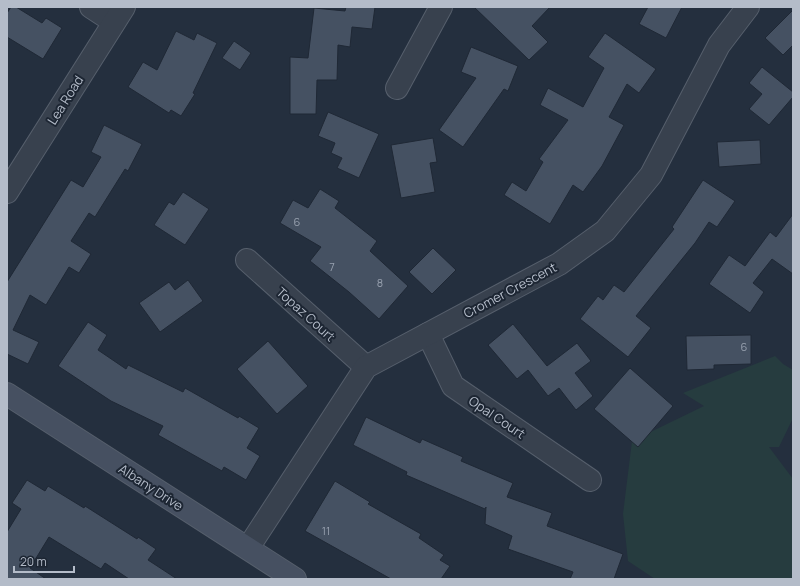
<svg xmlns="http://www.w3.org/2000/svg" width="800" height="586" font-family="Manrope,sans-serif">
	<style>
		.green { fill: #263c3f }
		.building { fill: #455162; stroke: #1f2835 }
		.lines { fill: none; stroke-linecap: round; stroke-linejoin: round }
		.street-casing { stroke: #565f6c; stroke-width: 24 }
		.secondary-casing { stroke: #565f6c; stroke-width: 24 }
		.street { stroke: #38414e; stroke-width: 22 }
		.secondary { stroke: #465061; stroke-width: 22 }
		.labels { text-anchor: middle; stroke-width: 4; stroke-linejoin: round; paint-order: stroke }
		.number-label { font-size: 11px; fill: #98a1af }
		.street-label { font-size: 13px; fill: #b4bcc9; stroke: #1d2633 }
	</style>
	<rect width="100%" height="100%" fill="#242f3e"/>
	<polygon class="green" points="775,356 783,364 793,370 793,418 779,447 769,447 793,479 793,579 655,579 628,561 623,514 632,441 704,406 683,393"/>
	<g class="building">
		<polygon points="11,7 16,7 42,23 46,18 62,28 43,59 7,37 7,13"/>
		<polygon points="346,7 375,7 372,29 352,27 350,47 338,45 337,80 317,80 316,114 290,114 290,57 308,58 314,8 345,11"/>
		<polygon points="474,7 550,7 532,26 548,42 529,60"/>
		<polygon points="648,7 682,7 666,38 639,24"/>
		<polygon points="793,10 793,45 783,55 765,38"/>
		<polygon points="176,31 194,40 197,33 217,43 193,93 195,94 181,116 171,110 169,113 128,87 143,62 157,70"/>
		<polygon points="605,33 656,69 639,93 627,84 609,117 624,125 602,166 583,192 573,185 550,224 504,195 512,182 526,191 543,162 539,159 568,120 540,105 548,88 583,107 604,68 588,57"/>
		<polygon points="234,41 251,53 240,70 222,58"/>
		<polygon points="471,47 518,66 508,91 504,89 463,147 439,130 476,78 461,72"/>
		<polygon points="762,67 793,92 793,97 769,125 749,109 762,94 749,83"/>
		<polygon points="328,112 379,134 359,178 337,168 342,158 331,153 335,143 318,136"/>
		<polygon points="104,125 142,144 128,171 125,169 95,217 89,213 71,241 91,254 79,273 69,267 46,305 30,295 13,330 39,342 28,364 7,354 7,282 71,180 83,187 101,157 91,152"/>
		<polygon points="433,138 437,162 430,163 435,192 401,198 391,145"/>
		<polygon points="760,140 761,164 719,167 717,142"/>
		<polygon points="703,180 735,201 717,227 709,222 695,243 636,316 651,328 628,357 580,319 598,296 603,300 614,285 624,292 674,229 672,227"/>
		<polygon points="320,189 339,201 335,208 377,241 370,251 408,286 379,319 349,292 310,261 321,247 280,223 293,200 308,208"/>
		<polygon points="183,192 209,209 185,245 154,225 169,202 174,205"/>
		<polygon points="793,214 793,274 772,259 753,283 764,292 750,313 709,284 729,255 745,266 770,232 776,237"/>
		<polygon points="433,248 456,270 432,294 409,272"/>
		<polygon points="188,280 203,301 160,332 139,303 169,282 175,290"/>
		<polygon points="88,322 107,335 98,350 126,369 128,365 183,392 185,388 238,418 239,416 259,428 247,448 260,456 246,480 224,467 222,471 158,435 163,426 111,401 58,366"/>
		<polygon points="513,324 547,366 577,343 591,361 575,373 593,396 576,410 559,388 548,396 528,370 517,379 488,345"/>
		<polygon points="751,335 751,364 714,365 714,369 687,370 686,336"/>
		<polygon points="268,341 308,386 277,414 237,369"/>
		<polygon points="630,368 673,406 638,447 594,409"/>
		<polygon points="366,417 420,443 422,439 463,457 461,461 513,483 507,497 552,513 547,526 623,554 614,579 570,579 573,572 508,549 512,536 485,524 486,507 485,509 406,475 407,472 353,445"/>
		<polygon points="27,480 45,491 48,486 84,508 85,506 137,539 138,537 156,549 148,560 177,579 129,579 105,563 101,569 49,537 30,568 46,579 7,579 7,532 21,509 12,503"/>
		<polygon points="335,481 370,502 368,504 421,534 419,538 444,555 440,560 450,566 441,579 391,579 305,531"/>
	</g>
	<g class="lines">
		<defs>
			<g id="street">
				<polyline points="91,7 114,22"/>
				<polyline points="397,88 441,7"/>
				<polyline points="7,192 124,7"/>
				<polyline points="247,260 366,367"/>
				<polyline points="428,334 453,386 590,480"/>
				<polyline points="248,548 366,367 559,264 605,231 651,175 719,45 748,7"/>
			</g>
			<polyline id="secondary" points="7,394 295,579"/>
		</defs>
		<use href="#street" class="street-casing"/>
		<use href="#secondary" class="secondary-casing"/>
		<use href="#street" class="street"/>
		<use href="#secondary" class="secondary"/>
	</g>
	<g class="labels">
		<g class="number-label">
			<text x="297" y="226">6</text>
			<text x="332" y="271">7</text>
			<text x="380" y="287">8</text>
			<text x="744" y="351">6</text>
			<text x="326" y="535">11</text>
		</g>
		<g class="street-label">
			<text transform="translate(65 100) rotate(-58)" y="5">Lea Road</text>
			<text transform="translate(510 290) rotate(-28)" y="5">Cromer Crescent</text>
			<text transform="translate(306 314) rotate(42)" y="5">Topaz Court</text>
			<text transform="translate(497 417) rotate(34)" y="5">Opal Court</text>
			<text transform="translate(151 487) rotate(33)" y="5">Albany Drive</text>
		</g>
	</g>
	<rect width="800" height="586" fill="none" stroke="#b4bcc9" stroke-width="16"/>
	<path d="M14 566v6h60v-6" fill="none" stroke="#b4bcc9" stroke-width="2"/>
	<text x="20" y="566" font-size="12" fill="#b4bcc9" stroke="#1d2633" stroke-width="3" paint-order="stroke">20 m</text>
</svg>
